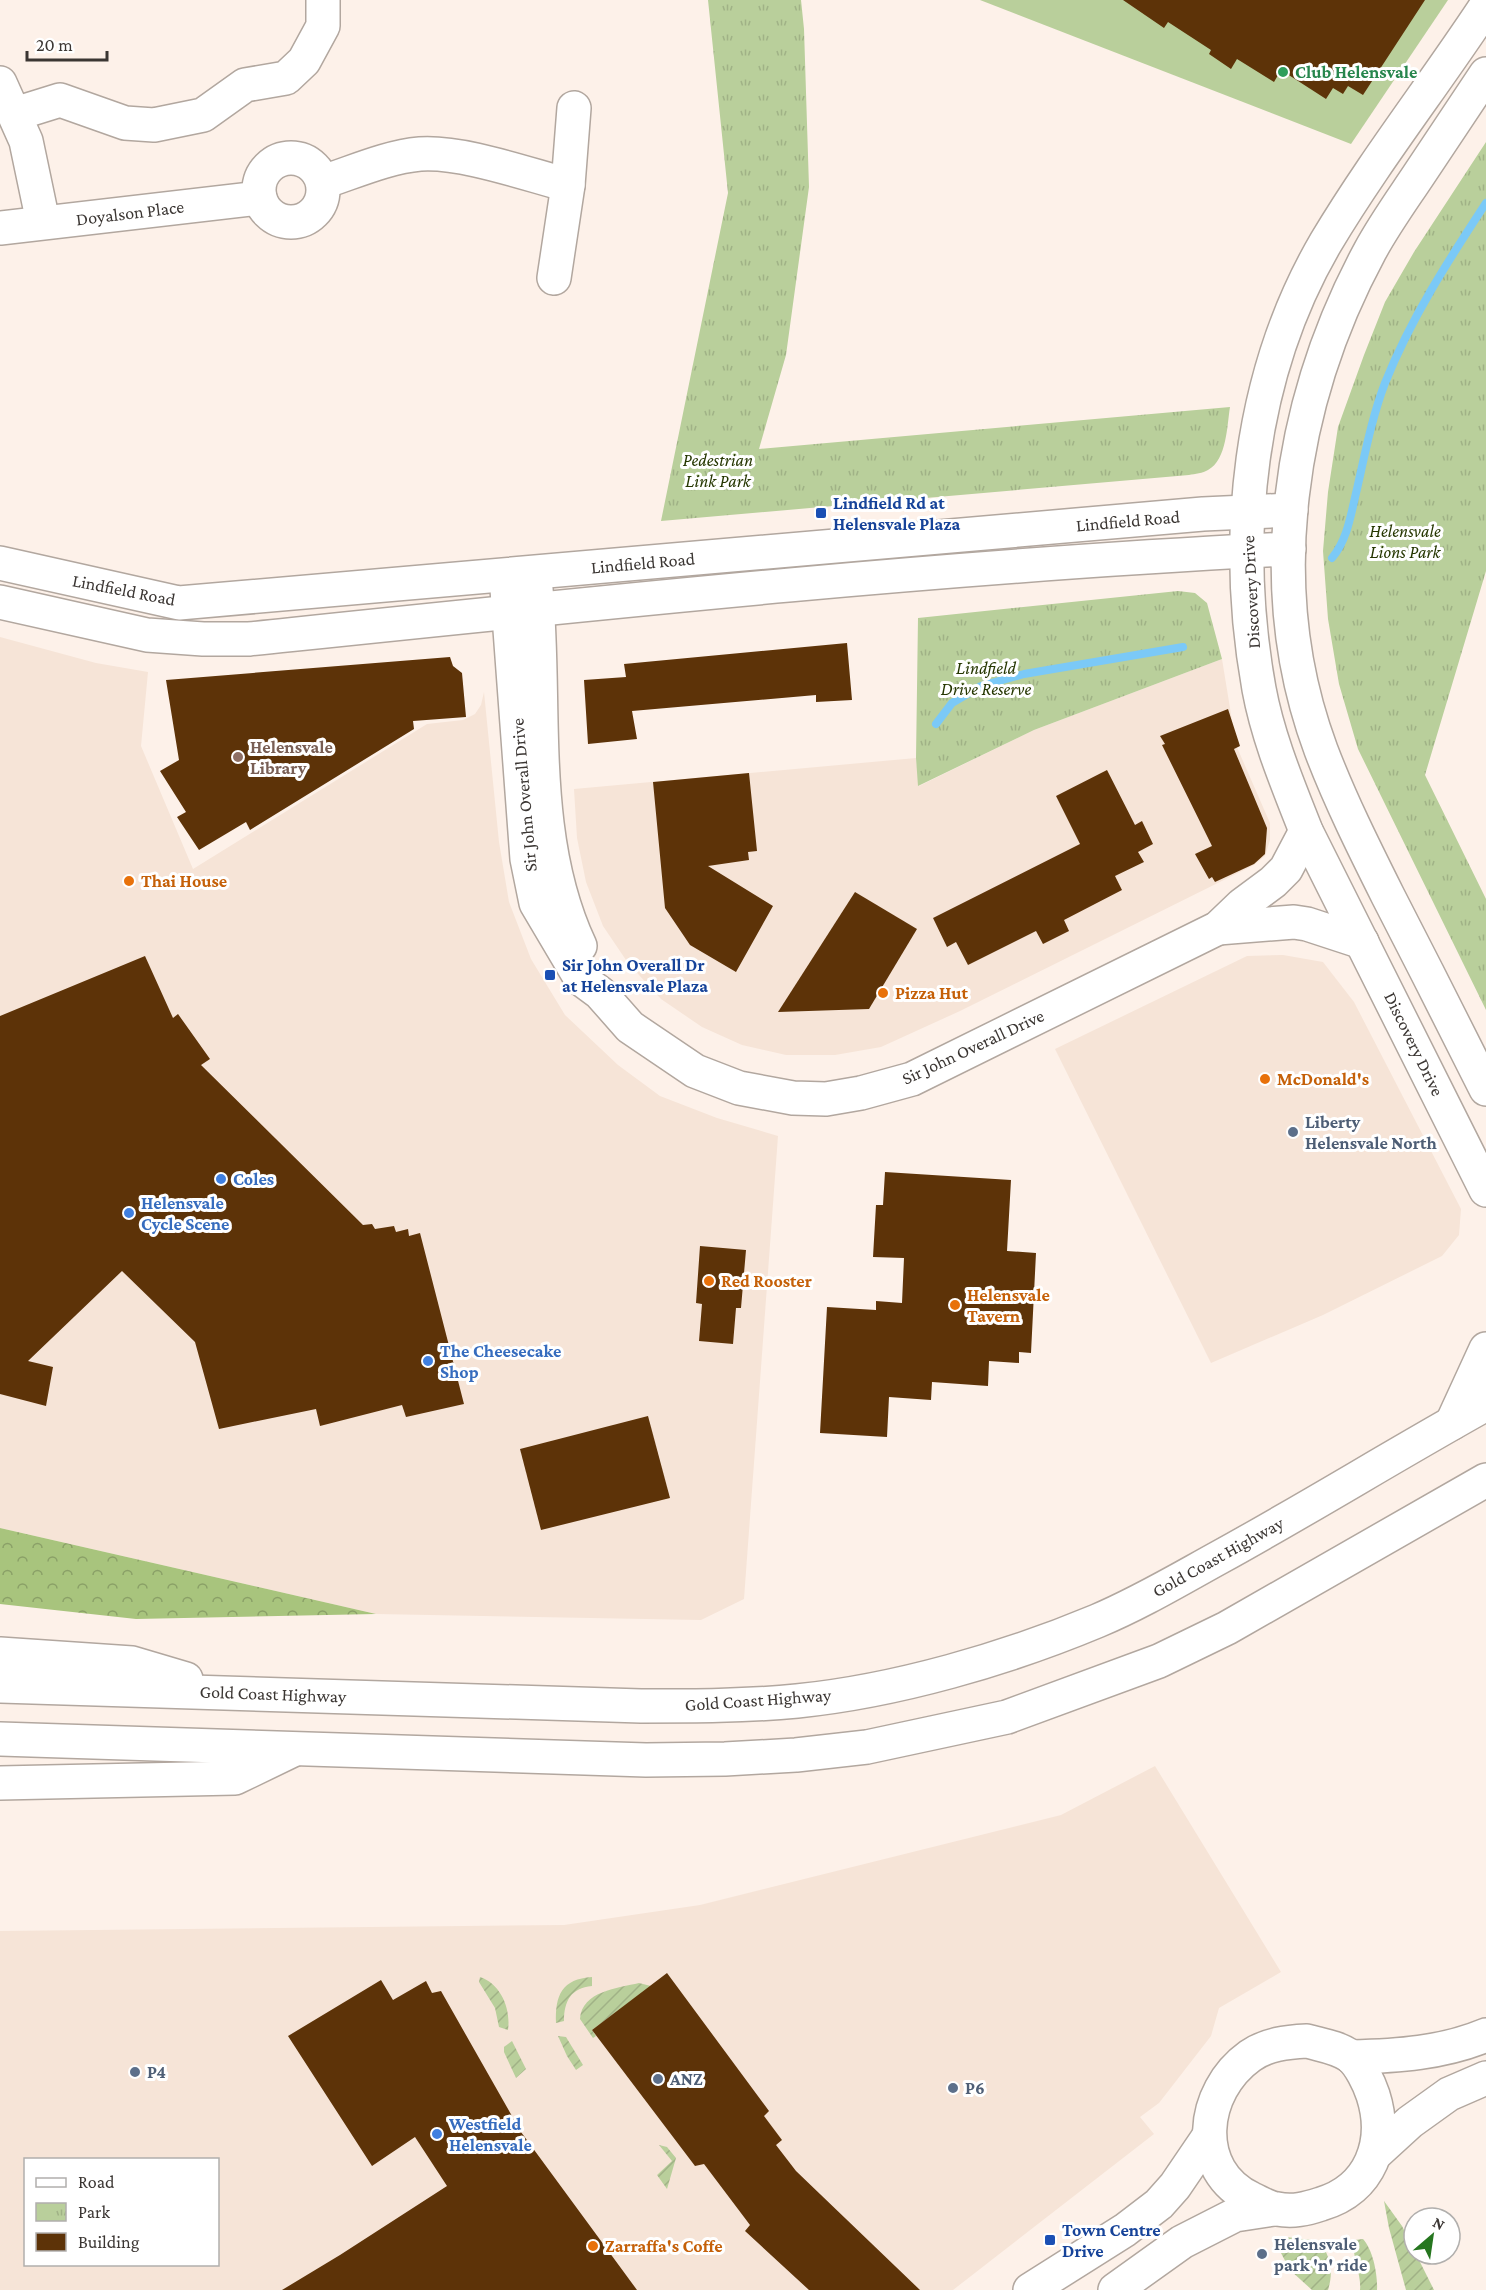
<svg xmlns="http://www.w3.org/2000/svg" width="1486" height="2290" font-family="'Crimson Pro',serif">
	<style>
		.built { fill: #f6e4d7; fill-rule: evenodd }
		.forest { fill: url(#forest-crowns) }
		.park { fill: url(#park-tufts) }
		.garden { fill: url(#garden-furrows) }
		.pitch { fill: #b9cf9b }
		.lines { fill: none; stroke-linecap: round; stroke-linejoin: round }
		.stream { stroke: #7bc9f7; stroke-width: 8 }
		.building { fill: #5d3308 }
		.minor-casing { stroke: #b2a79f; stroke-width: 36 }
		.major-casing { stroke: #b2a79f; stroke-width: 36 }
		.highway-casing { stroke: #b2a79f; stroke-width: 36 }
		.minor { stroke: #fff; stroke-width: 33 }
		.major { stroke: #fff; stroke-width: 33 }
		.highway { stroke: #fff; stroke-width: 33 }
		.leisure-dot { fill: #2e9e5b; stroke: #fff; stroke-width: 2 }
		.transit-dot { fill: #1a4fb4; stroke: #fff; stroke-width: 2 }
		.education-dot { fill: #8d6e63; stroke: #fff; stroke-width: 2 }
		.food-dot { fill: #e8710a; stroke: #fff; stroke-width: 2 }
		.service-dot { fill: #5c6f8a; stroke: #fff; stroke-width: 2 }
		.shop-dot { fill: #3f7fe0; stroke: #fff; stroke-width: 2 }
		.labels { text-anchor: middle; stroke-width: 6; stroke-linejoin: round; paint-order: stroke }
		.leisure-label { font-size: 18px; font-weight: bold; fill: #27864d; stroke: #fff; text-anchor: start }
		.street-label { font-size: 18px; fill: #3b3633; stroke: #fff }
		.park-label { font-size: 18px; font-style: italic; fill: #253600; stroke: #fff }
		.transit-label { font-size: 18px; font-weight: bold; fill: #164399; stroke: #fff; text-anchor: start }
		.education-label { font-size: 18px; font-weight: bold; fill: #785e54; stroke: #fff; text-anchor: start }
		.food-label { font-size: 18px; font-weight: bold; fill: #c56008; stroke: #fff; text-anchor: start }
		.service-label { font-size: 18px; font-weight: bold; fill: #4e5e75; stroke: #fff; text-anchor: start }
		.shop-label { font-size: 18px; font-weight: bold; fill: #366cbe; stroke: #fff; text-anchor: start }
	</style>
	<defs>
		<pattern id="forest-crowns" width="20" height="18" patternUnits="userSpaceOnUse" patternTransform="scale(1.5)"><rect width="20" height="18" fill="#a8c47d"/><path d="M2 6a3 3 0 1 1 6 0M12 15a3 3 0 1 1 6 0" fill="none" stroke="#8aa067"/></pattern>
		<pattern id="park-tufts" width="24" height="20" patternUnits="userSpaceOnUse" patternTransform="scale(1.5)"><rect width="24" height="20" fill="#b9cf9b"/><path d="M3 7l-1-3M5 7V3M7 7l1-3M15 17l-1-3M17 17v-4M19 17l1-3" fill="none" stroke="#a0b286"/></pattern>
		<pattern id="garden-furrows" width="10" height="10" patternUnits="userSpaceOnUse" patternTransform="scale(1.5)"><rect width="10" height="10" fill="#b9cf9b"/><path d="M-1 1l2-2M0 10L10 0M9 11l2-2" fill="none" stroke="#a0b286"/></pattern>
	</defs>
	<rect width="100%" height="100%" fill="#fdf1e9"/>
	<g class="built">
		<polygon points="0,637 96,663 148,672 141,746 193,869 427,724 463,720 475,714 481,705 484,692 499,842 509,902 531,959 565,1015 618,1065 660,1096 717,1118 778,1136 744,1599 701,1620 376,1614 0,1528"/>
		<polygon points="1222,659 1236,745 1270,823 1270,840 1265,856 1254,865 960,1011 881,1047 835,1055 786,1055 742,1045 702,1027 661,999 628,963 603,926 586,882 577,838 574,789 916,758 919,786 1034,730"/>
		<polygon points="1283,955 1323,962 1354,1002 1461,1209 1459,1235 1442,1256 1323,1315 1211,1363 1055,1049 1247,956"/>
		<path d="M1155 1766 1281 1972 1219 2008 1211 2036 1159 2103 1140 2117 1154 2134 953 2290H0V1931L564 1925 700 1905 1061 1815ZM26 2160H218V2264H26Z"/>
	</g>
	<polygon class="forest" points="0,1528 376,1614 136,1619 0,1604"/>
	<g class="park">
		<path d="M708 0H801L804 29 809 187 786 355 759 449 1230 407C1227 425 1227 460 1208 470 1203 473 1195 474 1189 475L661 521 728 193Z"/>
		<polygon points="1486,142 1486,571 1425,775 1486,899 1486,1010 1358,749 1339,684 1328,619 1323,551 1328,492 1338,427 1364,355 1385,302 1414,252"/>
		<polygon points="1178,591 1195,593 1207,603 1222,659 1034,730 918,786 916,758 918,618"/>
	</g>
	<g class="garden">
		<path d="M480 1977C501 1984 511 2009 508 2030L499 2027 495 2008 479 1982Z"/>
		<path d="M592 1977V1986C571 1988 564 2001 564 2021L556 2023C555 1995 562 1979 592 1977Z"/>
		<path d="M639 1983 651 1986 592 2030 596 2036 593 2038 580 2019C582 1991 618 1988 639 1983Z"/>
		<polygon points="558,2036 566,2037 583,2065 576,2070 567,2056"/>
		<polygon points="512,2041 526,2069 516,2078 504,2052 504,2047"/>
		<polygon points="659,2145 667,2147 676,2158 667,2189 657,2175 672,2161"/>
		<polygon points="1384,2201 1402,2226 1414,2250 1414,2254 1416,2254 1434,2290 1406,2290 1389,2228"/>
		<path d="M1277 2236 1320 2241C1330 2257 1334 2271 1328 2290H1312L1290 2270 1273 2238Z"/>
		<path d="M1363 2239C1373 2250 1378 2275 1377 2290H1360C1362 2274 1350 2253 1355 2240Z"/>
	</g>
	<polygon class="pitch" points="980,0 1448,0 1351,144"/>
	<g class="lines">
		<g class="stream">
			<path d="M1332 558C1348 539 1351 513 1357 489 1365 454 1372 417 1385 383 1411 318 1448 261 1486 203"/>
			<polyline points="936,724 952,703 981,686 1024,674 1183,647"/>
		</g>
	</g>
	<g class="building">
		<polygon points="1123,0 1425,0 1363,95 1348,86 1343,94 1333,88 1326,99 1281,70 1274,82 1237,59 1231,69 1209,54 1211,50 1168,22 1164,28"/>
		<polygon points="847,643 852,700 816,702 816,695 632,711 637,739 588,744 584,680 626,677 624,664"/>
		<polygon points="450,657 453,666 462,673 466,717 413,721 414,729 250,830 246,822 199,850 177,817 186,812 160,771 179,760 166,680"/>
		<polygon points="1228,709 1240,746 1234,749 1267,828 1265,854 1254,864 1215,882 1212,877 1209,879 1195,854 1212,846 1162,745 1165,744 1160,736"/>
		<polygon points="1107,770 1135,825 1142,821 1153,844 1138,852 1144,862 1115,876 1122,890 1064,920 1069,931 1043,944 1036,931 968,965 956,942 947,947 933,918 1080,844 1056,796"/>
		<polygon points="749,773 757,851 748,852 749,860 708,866 773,906 736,972 690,945 665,908 653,782"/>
		<polygon points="855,892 917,929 869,1009 778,1012"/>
		<polygon points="145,956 173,1018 178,1014 210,1059 201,1065 363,1225 372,1224 375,1229 394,1226 396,1232 408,1229 409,1236 420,1233 464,1404 406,1417 402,1405 320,1426 316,1409 219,1429 195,1342 122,1271 28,1361 53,1367 46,1406 0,1394 0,1016"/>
		<polygon points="885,1172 1011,1180 1007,1251 1036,1253 1031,1353 1019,1352 1019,1363 989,1361 988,1386 932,1382 931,1400 889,1397 887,1437 820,1433 827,1307 876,1310 876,1301 902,1303 904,1258 873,1257 876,1205 883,1205"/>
		<polygon points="700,1246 746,1250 741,1308 736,1308 733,1344 699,1341 702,1304 696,1303"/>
		<polygon points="648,1416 670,1498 541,1530 520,1449"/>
		<polygon points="667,1973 769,2111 764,2116 782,2140 776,2145 796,2171 920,2290 809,2290 745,2231 750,2225 704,2164 695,2166 592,2030"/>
		<polygon points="381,1980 393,2000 426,1981 432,1993 441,1991 521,2132 637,2290 282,2290 340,2255 447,2186 415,2137 372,2166 288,2036"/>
	</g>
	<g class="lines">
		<defs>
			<g id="minor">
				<polyline points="0,83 26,141 43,222"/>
				<polyline points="15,114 60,100 125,123 154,125 203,115 245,85 286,78 304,61 323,26 323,0"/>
				<circle cx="291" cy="190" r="32"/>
				<path d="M323 182C354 172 387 157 420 154 462 151 526 174 568 185"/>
				<polyline points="0,228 260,198"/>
				<polyline points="554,278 568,185 574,108"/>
				<polyline points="0,563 179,603 1203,514 1291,510"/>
				<polyline points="507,589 527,859 536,903 581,979 600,993 630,1027 695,1071 739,1088 793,1098 826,1099 861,1093 912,1079 1218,928 1242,905 1273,882 1286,869 1306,831"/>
				<path d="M536 589C547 707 528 835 580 946"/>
				<path d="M0 602 147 635 203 639H249C595 603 942 566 1289 549"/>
				<polyline points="1218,928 1294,922 1307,924 1362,942"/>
				<path d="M1307 2041C1321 2045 1337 2047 1350 2056 1360 2064 1369 2083 1373 2095 1388 2142 1371 2189 1321 2204 1306 2209 1293 2212 1277 2209 1268 2208 1259 2202 1252 2199 1191 2170 1201 2091 1250 2056 1267 2044 1287 2042 1307 2041Z"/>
				<path d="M1351 2057C1397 2056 1443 2053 1486 2035"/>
				<polyline points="1375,2154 1410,2122 1449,2094 1486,2078"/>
				<polyline points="1030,2290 1125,2230 1159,2204 1175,2186 1209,2136"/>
				<polyline points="1115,2290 1182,2242 1235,2215 1274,2209"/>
			</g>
			<g id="major">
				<path d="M1486 6C1434 85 1375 160 1326 242 1248 375 1232 539 1259 689 1268 738 1288 785 1306 831L1486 1190"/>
				<path d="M1486 74C1463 108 1441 142 1418 176 1402 200 1384 225 1370 251 1289 401 1260 587 1321 750 1340 800 1364 848 1388 896 1421 960 1454 1025 1486 1089"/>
			</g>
			<g id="highway">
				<polyline points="1452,1423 1486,1349"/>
				<polyline points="0,1654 132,1663 186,1679"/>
				<path d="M0 1686 641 1706C693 1706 745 1706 797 1701 896 1691 1006 1659 1097 1621 1140 1603 1180 1579 1220 1557 1309 1508 1396 1454 1486 1404"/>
				<polyline points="0,1739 646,1760 725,1759 796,1755 867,1747 1007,1717 1159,1661 1227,1628 1486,1480"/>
				<polyline points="0,1783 235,1778 293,1750"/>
			</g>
		</defs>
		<use href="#minor" class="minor-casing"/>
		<use href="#major" class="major-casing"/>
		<use href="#highway" class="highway-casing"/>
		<use href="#minor" class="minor"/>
		<use href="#major" class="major"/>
		<use href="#highway" class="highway"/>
	</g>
	<circle class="leisure-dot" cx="1283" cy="72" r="6"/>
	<g class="transit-dot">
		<rect x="815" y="507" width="12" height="12" rx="3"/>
		<rect x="544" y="969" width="12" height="12" rx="3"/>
		<rect x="1044" y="2234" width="12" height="12" rx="3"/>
	</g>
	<circle class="education-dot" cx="238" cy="757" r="6"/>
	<g class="food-dot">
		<circle cx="129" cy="881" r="6"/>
		<circle cx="883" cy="993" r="6"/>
		<circle cx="1265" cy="1079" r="6"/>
		<circle cx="709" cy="1281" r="6"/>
		<circle cx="955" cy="1305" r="6"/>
		<circle cx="593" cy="2246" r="6"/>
	</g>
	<g class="service-dot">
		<circle cx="1293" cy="1132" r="6"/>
		<circle cx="135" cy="2072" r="6"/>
		<circle cx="658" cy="2079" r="6"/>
		<circle cx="953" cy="2088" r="6"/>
		<circle cx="1262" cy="2254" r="6"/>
	</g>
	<g class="shop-dot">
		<circle cx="221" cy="1179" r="6"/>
		<circle cx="129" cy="1213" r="6"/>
		<circle cx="428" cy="1361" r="6"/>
		<circle cx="437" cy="2134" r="6"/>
	</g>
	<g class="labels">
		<g class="leisure-label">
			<text x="1295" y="78">Club Helensvale</text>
		</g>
		<g class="street-label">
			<text transform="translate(130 213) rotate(-7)" y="6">Doyalson Place</text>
			<text transform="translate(1128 521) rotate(-5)" y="6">Lindfield Road</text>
			<text transform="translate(643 563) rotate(-5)" y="6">Lindfield Road</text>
			<text transform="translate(124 590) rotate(11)" y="6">Lindfield Road</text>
			<text transform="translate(1251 592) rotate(-93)" y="6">Discovery Drive</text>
			<text transform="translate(524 795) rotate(-95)" y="6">Sir John Overall Drive</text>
			<text transform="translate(1414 1044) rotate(64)" y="6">Discovery Drive</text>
			<text transform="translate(973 1047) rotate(-25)" y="6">Sir John Overall Drive</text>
			<text transform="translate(1218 1557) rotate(-29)" y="6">Gold Coast Highway</text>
			<text transform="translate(273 1694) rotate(2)" y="6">Gold Coast Highway</text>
			<text transform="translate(758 1700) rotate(-4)" y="6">Gold Coast Highway</text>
		</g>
		<g class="park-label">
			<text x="718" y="466">Pedestrian<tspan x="718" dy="21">Link Park</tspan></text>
			<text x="1405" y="537">Helensvale<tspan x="1405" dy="21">Lions Park</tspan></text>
			<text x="986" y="674">Lindfield<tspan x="986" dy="21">Drive Reserve</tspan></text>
		</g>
		<g class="transit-label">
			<text x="833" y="509">Lindfield Rd at<tspan x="833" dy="21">Helensvale Plaza</tspan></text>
			<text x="562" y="971">Sir John Overall Dr<tspan x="562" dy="21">at Helensvale Plaza</tspan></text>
			<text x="1062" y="2236">Town Centre<tspan x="1062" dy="21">Drive</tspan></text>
		</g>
		<g class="education-label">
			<text x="250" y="753">Helensvale<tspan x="250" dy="21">Library</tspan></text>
		</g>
		<g class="food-label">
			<text x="141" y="887">Thai House</text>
			<text x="895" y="999">Pizza Hut</text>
			<text x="1277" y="1085">McDonald's</text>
			<text x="721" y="1287">Red Rooster</text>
			<text x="967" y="1301">Helensvale<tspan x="967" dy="21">Tavern</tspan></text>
			<text x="605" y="2252">Zarraffa's Coffe</text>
		</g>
		<g class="service-label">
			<text x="1305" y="1128">Liberty<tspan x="1305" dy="21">Helensvale North</tspan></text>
			<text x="147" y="2078">P4</text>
			<text x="670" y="2085">ANZ</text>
			<text x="965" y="2094">P6</text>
			<text x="1274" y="2250">Helensvale<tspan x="1274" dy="21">park 'n' ride</tspan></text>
		</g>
		<g class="shop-label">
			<text x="233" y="1185">Coles</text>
			<text x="141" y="1209">Helensvale<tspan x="141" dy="21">Cycle Scene</tspan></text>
			<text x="440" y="1357">The Cheesecake<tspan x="440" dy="21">Shop</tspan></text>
			<text x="449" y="2130">Westfield<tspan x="449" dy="21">Helensvale</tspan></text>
		</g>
	</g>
	<rect x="24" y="2158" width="195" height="108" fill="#ffffff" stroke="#b1afad" stroke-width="1.5"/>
	<rect x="36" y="2178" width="30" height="9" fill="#ffffff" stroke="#b1afad" stroke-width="1.5"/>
	<text x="78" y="2188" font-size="18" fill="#3b3633">Road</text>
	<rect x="36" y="2203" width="30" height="18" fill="url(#park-tufts)" stroke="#b1afad" stroke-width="1.5"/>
	<text x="78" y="2218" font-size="18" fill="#3b3633">Park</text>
	<rect x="36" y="2233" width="30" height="18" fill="#5d3308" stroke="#b1afad" stroke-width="1.5"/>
	<text x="78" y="2248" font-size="18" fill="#3b3633">Building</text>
	<g transform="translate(1432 2236) rotate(29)"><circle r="28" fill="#ffffff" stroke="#b1afad" stroke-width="1.5"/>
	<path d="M0-4.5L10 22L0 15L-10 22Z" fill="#26761f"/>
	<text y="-9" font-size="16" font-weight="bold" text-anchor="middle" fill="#3b3633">N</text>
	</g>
	<path d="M27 51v9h80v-9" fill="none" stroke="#3b3633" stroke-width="3"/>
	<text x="36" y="51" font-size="18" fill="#3b3633" stroke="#ffffff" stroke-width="4.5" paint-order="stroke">20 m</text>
</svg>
